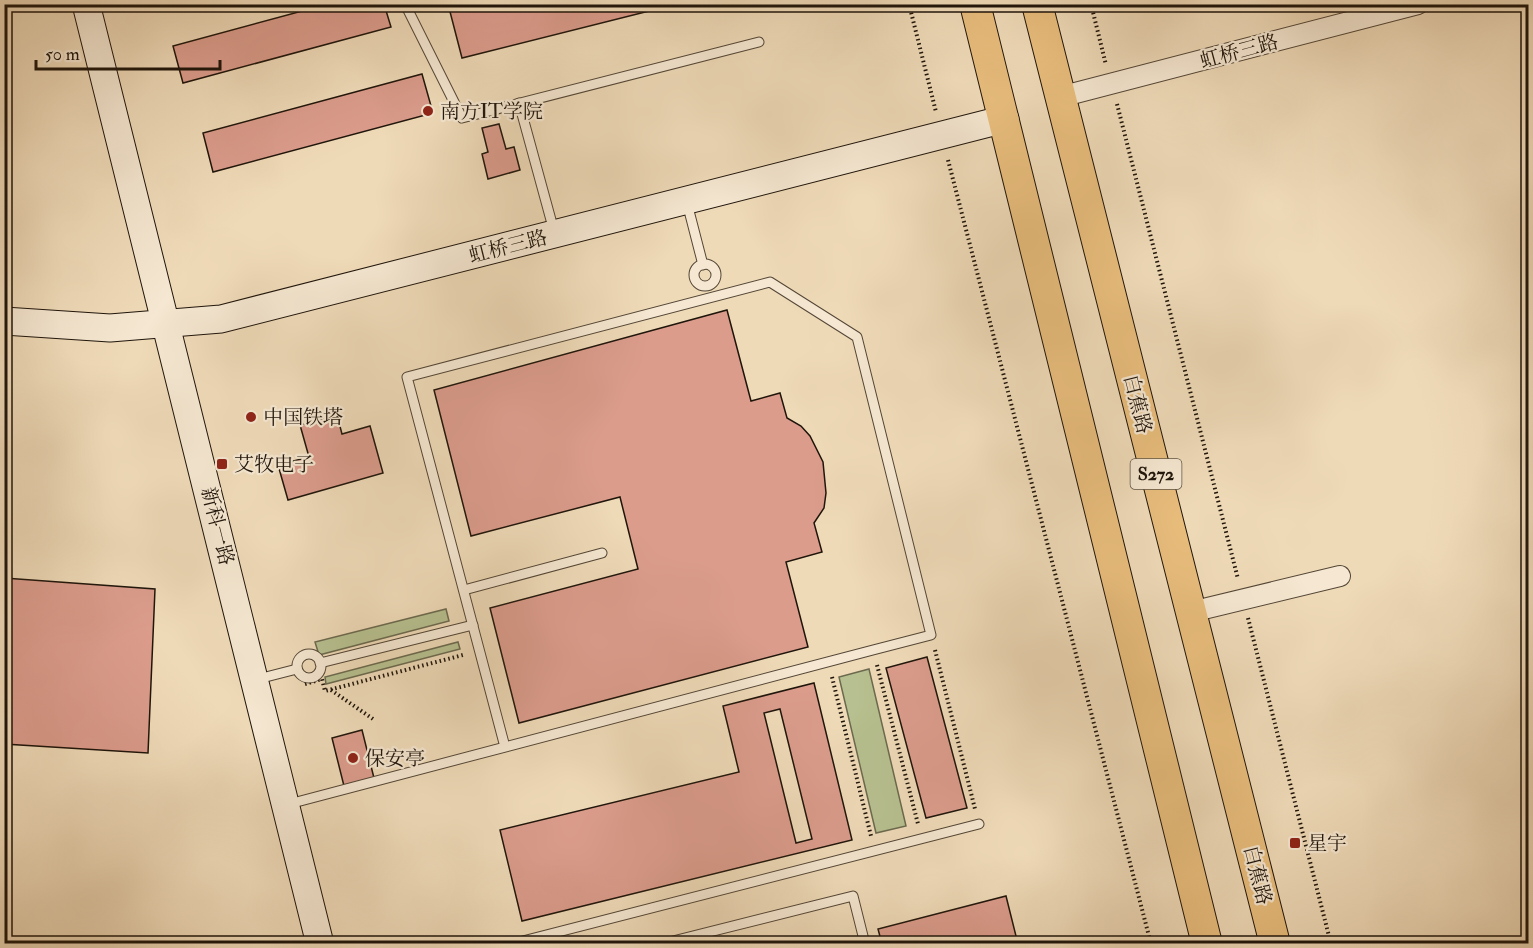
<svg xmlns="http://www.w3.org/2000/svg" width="1533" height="948" font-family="'IM FELL Double Pica','Noto Serif SC',serif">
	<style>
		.green { fill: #b7c090; stroke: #6b6a4e; stroke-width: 1.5 }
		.building { fill: #db9c8c; stroke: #1f150b; stroke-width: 1.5; fill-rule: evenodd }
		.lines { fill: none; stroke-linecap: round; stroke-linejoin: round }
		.lane-casing { stroke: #534636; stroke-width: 11 }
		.street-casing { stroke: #534636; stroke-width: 22 }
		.secondary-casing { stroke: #1f150b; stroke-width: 29 }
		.primary-casing { stroke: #1f150b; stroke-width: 32 }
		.path { stroke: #1f150b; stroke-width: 4; stroke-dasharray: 1.5 3; stroke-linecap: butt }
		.lane { stroke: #f5e7d1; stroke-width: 9 }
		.street { stroke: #f5e7d1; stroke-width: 20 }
		.secondary { stroke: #f5e7d1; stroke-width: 27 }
		.primary { stroke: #e8bd7c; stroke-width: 30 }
		.poi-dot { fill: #8f2418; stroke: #f5e7d1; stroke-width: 2 }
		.labels { text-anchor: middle; stroke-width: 4.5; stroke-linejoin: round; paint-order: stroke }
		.shield { fill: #f5e7d1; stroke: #5f5446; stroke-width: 1.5 }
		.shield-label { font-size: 18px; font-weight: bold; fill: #1f150b }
		.street-label { font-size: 20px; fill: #1f150b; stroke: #f5e7d1 }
		.poi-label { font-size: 20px; fill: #1f150b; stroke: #f5e7d1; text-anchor: start }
	</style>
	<rect width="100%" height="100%" fill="#efdab8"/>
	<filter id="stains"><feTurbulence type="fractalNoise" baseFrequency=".00333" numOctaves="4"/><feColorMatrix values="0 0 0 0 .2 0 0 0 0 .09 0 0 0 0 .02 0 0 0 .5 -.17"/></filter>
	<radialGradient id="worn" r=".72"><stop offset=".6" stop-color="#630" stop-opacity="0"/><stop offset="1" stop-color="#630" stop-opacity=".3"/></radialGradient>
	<g class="green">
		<polygon points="446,609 449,621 319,655 315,642"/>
		<polygon points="458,642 460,649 326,684 325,677"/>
		<polygon points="869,669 906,826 876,833 839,677"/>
	</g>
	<g class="building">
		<polygon points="328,4 384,4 391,27 183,83 173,46"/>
		<polygon points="448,4 677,4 462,58"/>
		<polygon points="422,74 433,113 213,172 203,133"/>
		<polygon points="499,124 506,149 514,147 520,170 488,179 482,154 488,152 482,128"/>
		<polygon points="727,310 751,401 780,393 787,418 801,426 810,436 823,462 826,493 824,508 814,523 822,552 786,562 808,647 519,723 490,608 638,569 620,497 471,536 434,390"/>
		<polygon points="337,415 342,434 370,426 383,473 288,500 278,465 309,457 300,425"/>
		<polygon points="4,578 155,589 148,753 4,744"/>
		<polygon points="927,657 967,808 926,818 886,668"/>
		<path d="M814 683 852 840 522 921 500 830 739 772 723 706ZM780 709 812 839 796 843 764 713Z"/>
		<polygon points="362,730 374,778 344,786 332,738"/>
		<polygon points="1006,896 1018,944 882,944 878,929"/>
	</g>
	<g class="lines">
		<defs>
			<g id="lane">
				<polyline points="405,4 462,118 759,42"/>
				<polyline points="519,103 554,231"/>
				<polyline points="687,203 703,265"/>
				<circle cx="705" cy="275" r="11"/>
				<polyline points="464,590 602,553"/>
				<circle cx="309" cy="666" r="12"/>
				<polyline points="320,663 473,625"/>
				<polyline points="258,679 297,669"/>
				<polyline points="289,804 873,650 931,635 857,337 770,282 407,377 505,747"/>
				<polyline points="511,944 979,824"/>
				<polyline points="661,944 853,896 865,944"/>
			</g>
			<g id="street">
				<polyline points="1060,97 1418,4"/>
				<polyline points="1191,612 1340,576"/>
			</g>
			<g id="secondary">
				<polyline points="86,4 320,944"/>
				<polyline points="4,321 110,328 221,319 1005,119"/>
			</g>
			<g id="primary">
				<polyline points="975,4 1207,944"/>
				<polyline points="1037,4 1275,944"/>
			</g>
		</defs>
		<use href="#lane" class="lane-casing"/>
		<use href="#street" class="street-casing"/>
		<use href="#secondary" class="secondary-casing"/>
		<use href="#primary" class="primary-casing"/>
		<g class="path">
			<polyline points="909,4 936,112"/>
			<polyline points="1091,4 1106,65"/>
			<polyline points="1117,104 1238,579"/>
			<polyline points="948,160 1151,944"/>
			<polyline points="1248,618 1331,944"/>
			<polyline points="935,650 975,809"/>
			<polyline points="877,665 918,824"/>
			<polyline points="832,677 871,836"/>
			<polyline points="305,684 322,679 325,691 463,655"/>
			<polyline points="331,690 373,719"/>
		</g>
		<use href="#lane" class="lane"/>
		<use href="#street" class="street"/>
		<use href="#secondary" class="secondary"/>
		<use href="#primary" class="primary"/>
	</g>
	<g class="poi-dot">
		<circle cx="428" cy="111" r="6"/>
		<circle cx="251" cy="417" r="6"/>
		<rect x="216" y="458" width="12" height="12" rx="3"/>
		<circle cx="353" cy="758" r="6"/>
		<rect x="1289" y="837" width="12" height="12" rx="3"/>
	</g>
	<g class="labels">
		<rect class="shield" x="1130.5" y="459" width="51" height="30" rx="4.5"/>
		<g class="shield-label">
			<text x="1156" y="480">S272</text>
		</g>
		<g class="street-label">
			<text transform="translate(1239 51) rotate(-15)" y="7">虹桥三路</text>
			<text transform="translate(508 246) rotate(-14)" y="7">虹桥三路</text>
			<text transform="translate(1138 404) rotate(76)" y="7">白蕉路</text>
			<text transform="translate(218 526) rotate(76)" y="7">新科一路</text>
			<text transform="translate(1258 875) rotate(76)" y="7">白蕉路</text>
		</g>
		<g class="poi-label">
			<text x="440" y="118">南方IT学院</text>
			<text x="263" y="424">中国铁塔</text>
			<text x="234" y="471">艾牧电子</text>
			<text x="365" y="765">保安亭</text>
			<text x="1307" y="850">星宇</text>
		</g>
	</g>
	<rect width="1533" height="948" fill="none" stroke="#efdab8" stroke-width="24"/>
	<rect x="6" y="6" width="1521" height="936" fill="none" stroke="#1f150b" stroke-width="3"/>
	<rect x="12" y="12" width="1509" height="924" fill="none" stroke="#1f150b" stroke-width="1.5"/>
	<path d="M36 60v9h184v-9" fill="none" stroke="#1f150b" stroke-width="3"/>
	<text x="45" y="60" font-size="18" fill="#1f150b" stroke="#f5e7d1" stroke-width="4.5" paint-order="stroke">50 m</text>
	<rect width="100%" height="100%" filter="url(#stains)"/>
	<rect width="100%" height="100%" fill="url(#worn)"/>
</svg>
